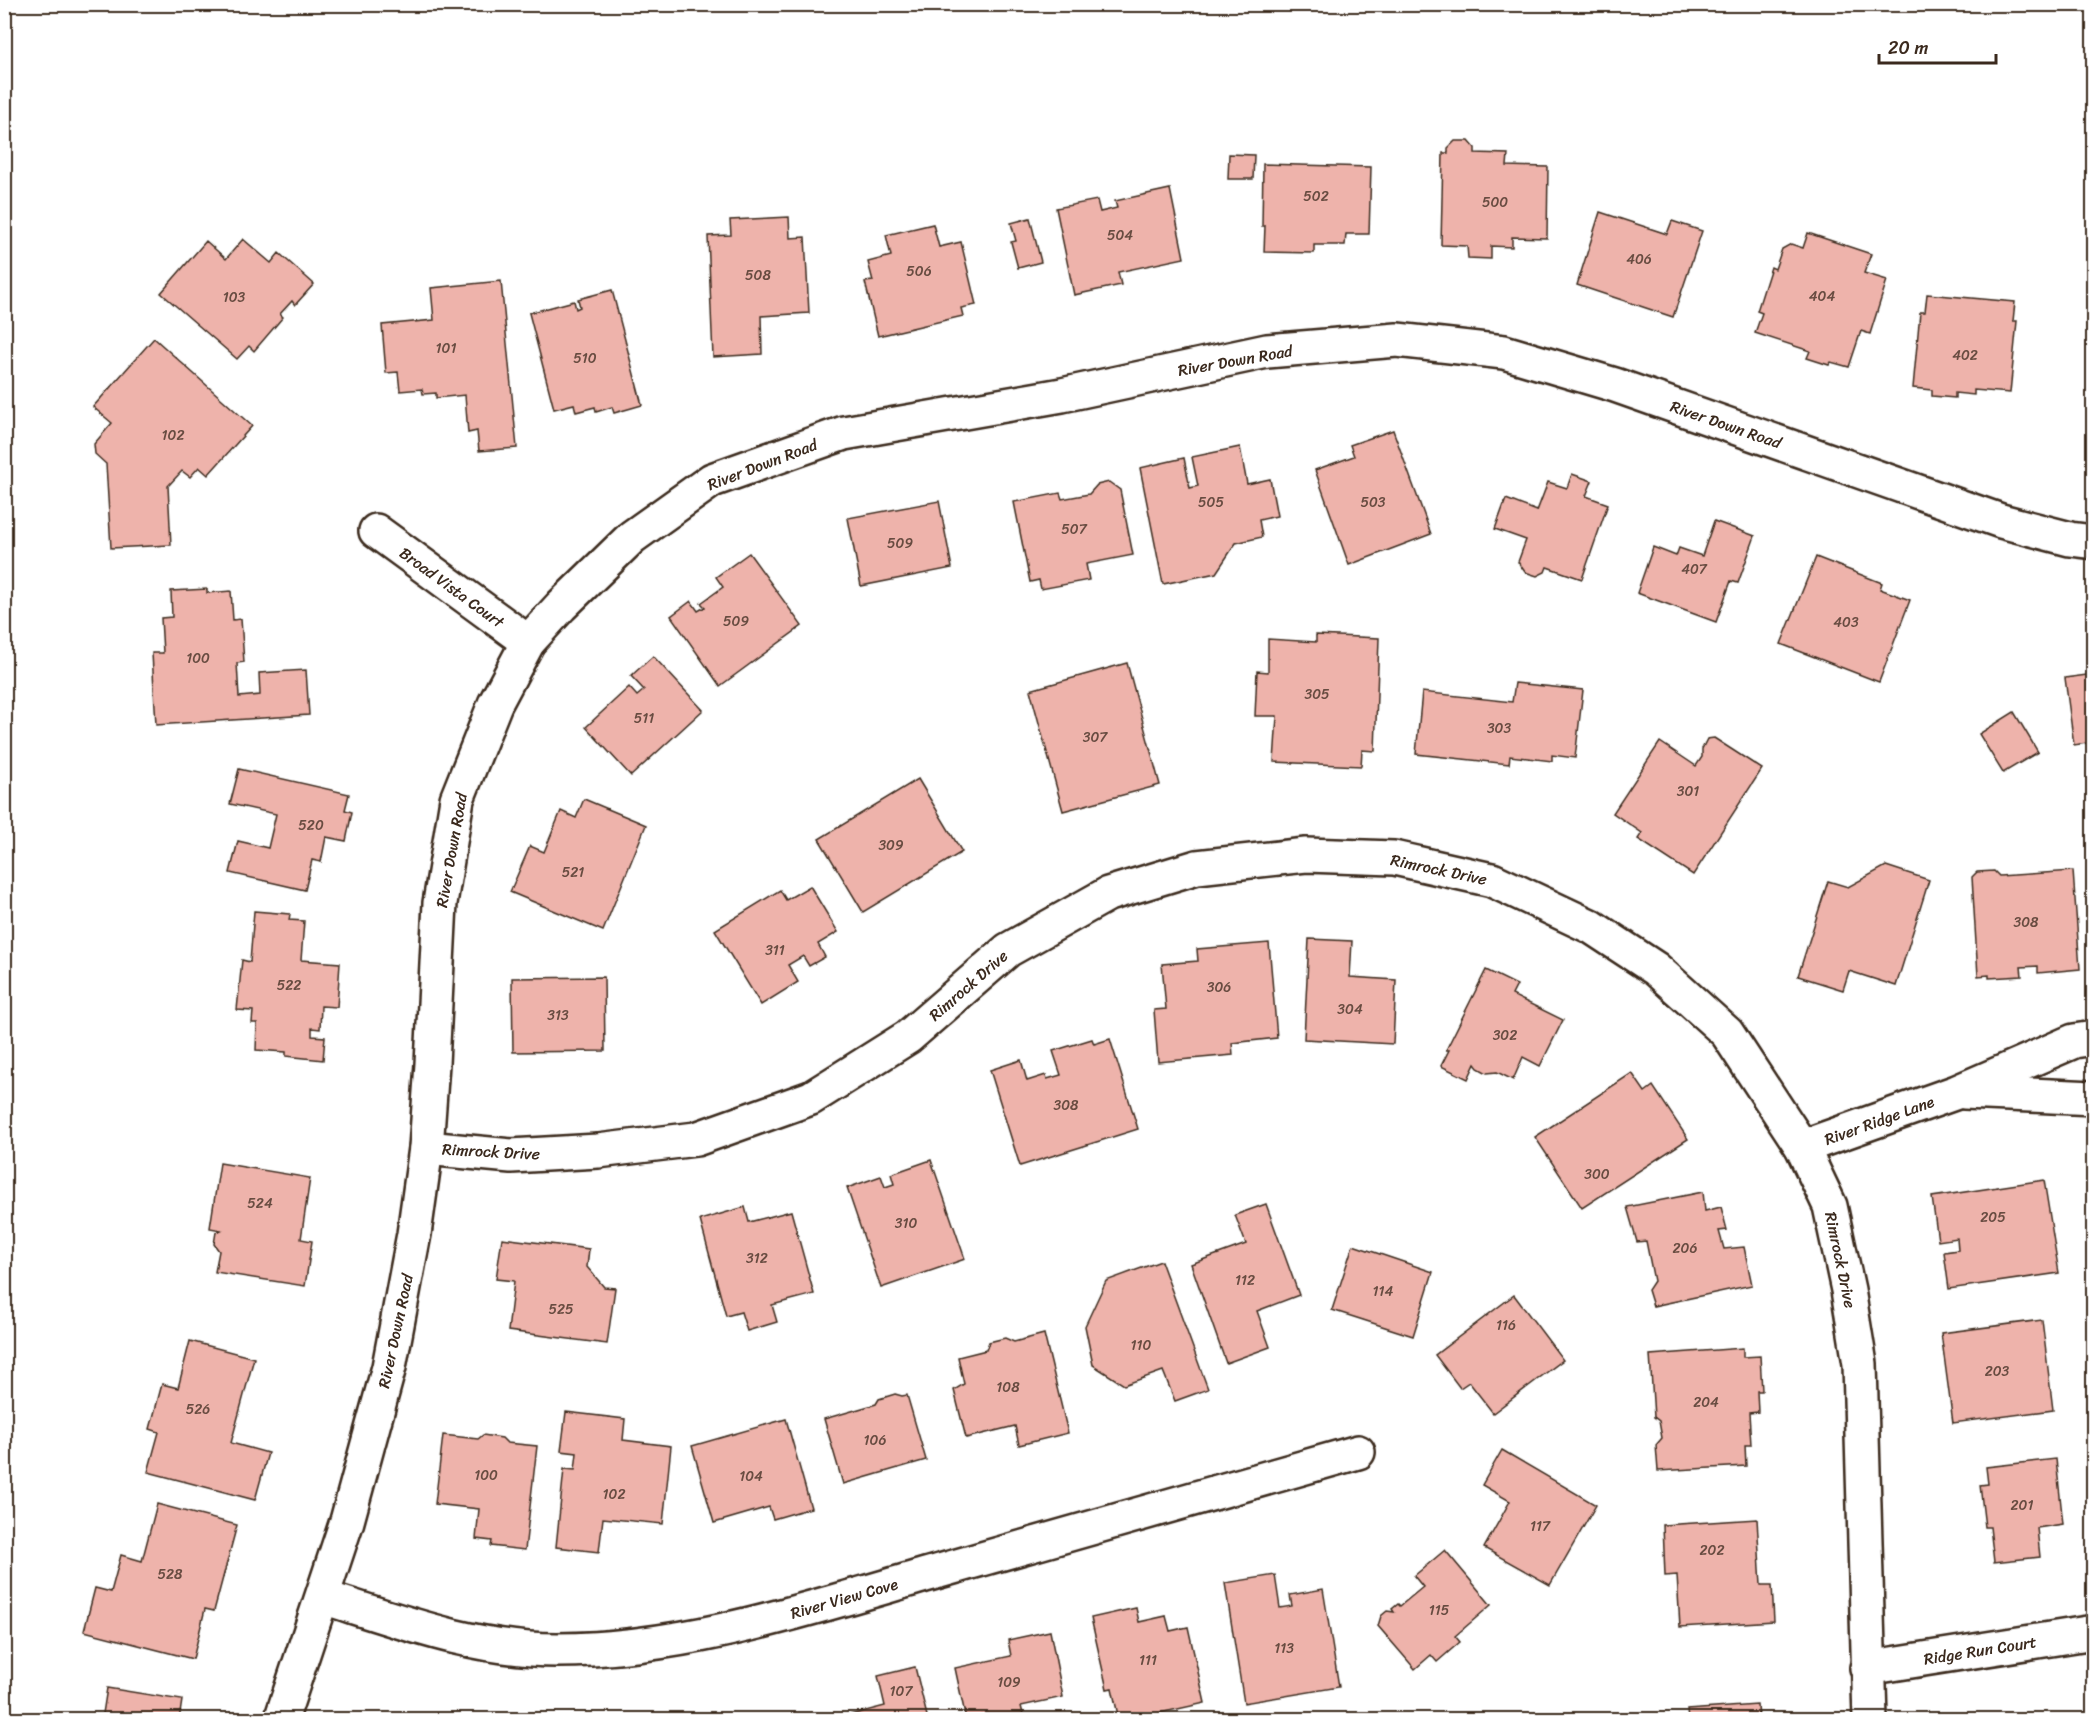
<svg xmlns="http://www.w3.org/2000/svg" width="2098" height="1724" font-family="Sriracha,sans-serif">
	<style>
		.building { fill: #eeb3ab; stroke: #3b2a1e; stroke-width: 1.5 }
		.lines { fill: none; stroke-linecap: round; stroke-linejoin: round }
		.minor-casing { stroke: #3b2a1e; stroke-width: 38 }
		.minor { stroke: #fff; stroke-width: 33 }
		.labels { text-anchor: middle; stroke-width: 4.5; stroke-linejoin: round; paint-order: stroke }
		.number-label { font-size: 14px; fill: #684c41 }
		.street-label { font-size: 16px; fill: #3b2a1e; stroke: #fff }
	</style>
	<rect width="100%" height="100%" fill="#fff"/>
	<filter id="ink" filterUnits="userSpaceOnUse"><feTurbulence type="fractalNoise" baseFrequency=".0167" numOctaves="2"/><feDisplacementMap in="SourceGraphic" scale="12" xChannelSelector="R" yChannelSelector="G"/><feConvolveMatrix kernelMatrix="1 2 1 2 8 2 1 2 1" color-interpolation-filters="sRGB"/></filter>
	<g filter="url(#ink)">
		<g class="building">
			<polygon points="1455,141 1469,141 1475,148 1475,153 1508,154 1507,166 1548,167 1547,238 1512,237 1512,247 1491,246 1491,259 1468,258 1467,246 1441,245 1443,153 1448,153 1448,148"/>
			<polygon points="1229,154 1254,155 1253,179 1228,179"/>
			<polygon points="1263,164 1371,167 1369,234 1346,234 1345,245 1314,245 1314,253 1264,252 1265,226 1262,226"/>
			<polygon points="1170,189 1184,258 1118,272 1121,285 1074,295 1056,208 1097,200 1100,212 1117,208 1115,201"/>
			<polygon points="1600,212 1667,234 1672,221 1702,231 1673,317 1577,285"/>
			<polygon points="789,217 790,238 805,237 809,313 761,316 762,354 713,357 708,236 731,235 730,220"/>
			<polygon points="1030,218 1041,262 1018,268 1011,242 1016,241 1011,223"/>
			<polygon points="933,224 939,247 961,242 976,305 961,308 963,316 878,336 865,282 873,281 868,262 891,256 886,235"/>
			<polygon points="1808,233 1871,254 1864,273 1887,280 1870,334 1861,331 1849,367 1831,362 1829,365 1807,358 1810,351 1755,333 1762,313 1757,311 1771,267 1775,269 1782,249 1791,244 1803,248"/>
			<polygon points="243,239 271,263 279,253 314,284 295,305 292,301 280,314 283,317 254,351 249,346 237,359 161,293 206,241 226,259"/>
			<polygon points="501,281 517,448 479,451 477,431 468,433 465,395 436,398 436,393 423,394 422,389 400,391 398,372 386,373 382,325 434,320 431,288"/>
			<polygon points="612,290 642,405 614,413 612,407 596,412 595,407 576,412 574,404 554,409 529,313 574,301 576,309 580,307 578,299"/>
			<polygon points="1927,294 2015,302 2013,321 2017,321 2010,393 1974,390 1974,395 1955,393 1955,398 1932,396 1932,390 1913,388 1920,312 1925,312"/>
			<polygon points="154,338 252,426 208,475 199,467 190,477 182,471 168,486 171,545 111,548 106,464 95,454 94,444 112,423 93,407"/>
			<polygon points="1393,430 1431,534 1349,565 1315,470 1354,456 1350,445"/>
			<polygon points="1240,447 1247,484 1270,479 1277,516 1259,520 1262,537 1236,543 1216,573 1163,584 1140,468 1184,458 1190,488 1198,486 1192,457"/>
			<polygon points="1572,474 1592,481 1586,496 1608,504 1582,579 1547,567 1545,572 1537,576 1525,572 1518,562 1526,540 1495,529 1506,499 1537,511 1548,482 1567,488"/>
			<polygon points="1109,482 1120,490 1133,555 1086,564 1089,580 1041,589 1039,580 1030,582 1014,502 1060,493 1062,499 1089,494 1097,485"/>
			<polygon points="939,501 952,568 861,586 848,518"/>
			<polygon points="1714,521 1755,536 1738,583 1731,581 1716,622 1637,593 1653,547 1676,556 1679,548 1702,556"/>
			<polygon points="749,553 802,626 720,686 671,616 691,601 698,611 705,607 701,603 723,587 716,577"/>
			<polygon points="1816,557 1882,583 1880,589 1910,600 1879,682 1781,644"/>
			<polygon points="207,589 207,593 231,591 233,620 241,619 244,662 237,663 239,697 260,695 259,673 306,670 309,715 156,725 152,653 163,653 161,618 172,617 171,591"/>
			<polygon points="1316,635 1379,638 1375,751 1362,750 1361,766 1274,762 1277,716 1255,716 1257,671 1268,672 1268,639 1316,642"/>
			<polygon points="653,656 703,710 631,776 586,727 629,687 637,696 644,690 631,676"/>
			<polygon points="1127,663 1160,785 1063,811 1030,690"/>
			<polygon points="2094,674 2094,742 2074,745 2065,678"/>
			<polygon points="1515,683 1583,690 1575,758 1552,755 1552,761 1510,756 1509,764 1416,754 1422,692 1512,702"/>
			<polygon points="2014,712 2038,752 2003,773 1979,734"/>
			<polygon points="1714,738 1762,769 1693,875 1638,839 1642,833 1613,813 1660,742 1696,766 1702,757 1702,749 1707,739"/>
			<polygon points="239,769 349,794 345,810 352,812 346,841 326,837 321,862 312,860 305,890 230,873 238,841 268,848 276,814 230,804"/>
			<polygon points="918,779 962,852 863,912 819,839"/>
			<polygon points="584,799 646,825 603,931 510,892 530,846 544,852 561,811 576,818"/>
			<polygon points="1886,866 1929,880 1896,986 1849,971 1843,990 1798,976 1828,881 1848,887"/>
			<polygon points="1994,871 1999,876 2073,871 2080,969 2038,973 2038,966 2021,967 2022,976 1989,978 1989,975 1978,976 1972,877 1977,872"/>
			<polygon points="810,886 838,932 818,944 825,957 809,966 803,956 788,965 798,982 761,1005 715,930 780,890 786,900"/>
			<polygon points="254,911 290,914 289,920 304,921 301,960 340,963 337,1007 321,1006 320,1029 312,1028 312,1036 325,1037 323,1060 286,1056 286,1052 256,1050 257,1023 252,1023 253,1011 237,1010 242,960 250,962"/>
			<polygon points="1309,939 1352,941 1350,977 1396,980 1393,1044 1304,1039"/>
			<polygon points="1269,943 1277,1038 1232,1043 1233,1055 1158,1062 1154,1010 1166,1009 1162,964 1198,961 1197,949"/>
			<polygon points="1486,970 1517,985 1512,995 1563,1020 1540,1066 1523,1057 1513,1080 1497,1072 1487,1073 1478,1068 1475,1064 1468,1079 1441,1066 1449,1050 1446,1050"/>
			<polygon points="604,977 605,1051 513,1052 512,978"/>
			<polygon points="1092,1039 1094,1044 1110,1039 1138,1129 1020,1166 990,1070 1021,1060 1027,1081 1046,1075 1047,1079 1061,1075 1053,1051"/>
			<polygon points="1632,1073 1645,1092 1653,1086 1688,1139 1582,1208 1535,1137"/>
			<polygon points="931,1160 965,1259 881,1288 847,1188 881,1176 885,1187 894,1184 891,1174"/>
			<polygon points="220,1163 310,1178 301,1239 312,1241 305,1286 215,1272 219,1251 214,1244 216,1232 221,1230 210,1228"/>
			<polygon points="2044,1180 2059,1273 1949,1289 1944,1252 1958,1250 1957,1238 1938,1241 1932,1197"/>
			<polygon points="1703,1192 1705,1211 1721,1207 1727,1230 1719,1231 1724,1249 1744,1247 1752,1285 1653,1306 1648,1290 1654,1281 1646,1241 1637,1242 1627,1207"/>
			<polygon points="1266,1204 1299,1295 1257,1311 1270,1347 1226,1363 1191,1264 1246,1244 1235,1215"/>
			<polygon points="745,1207 749,1222 791,1211 814,1294 772,1305 777,1322 747,1331 741,1312 726,1316 700,1220"/>
			<polygon points="502,1238 589,1249 587,1267 604,1287 615,1288 607,1344 508,1331 514,1281 496,1279"/>
			<polygon points="1353,1245 1433,1272 1413,1336 1332,1310"/>
			<polygon points="1161,1261 1208,1389 1175,1401 1163,1371 1124,1385 1093,1365 1085,1326 1106,1281"/>
			<polygon points="1514,1295 1563,1360 1493,1413 1469,1382 1460,1388 1435,1355"/>
			<polygon points="2042,1320 2053,1410 1953,1423 1941,1333"/>
			<polygon points="1044,1334 1068,1433 1019,1445 1015,1426 966,1438 954,1390 964,1384 958,1357 986,1350 989,1342 1005,1338 1014,1342"/>
			<polygon points="190,1341 254,1358 231,1443 268,1453 255,1500 148,1472 159,1432 150,1429 162,1384 178,1388"/>
			<polygon points="1743,1348 1743,1357 1760,1356 1762,1391 1757,1391 1758,1412 1749,1413 1751,1445 1745,1445 1746,1466 1658,1471 1656,1445 1662,1438 1659,1421 1654,1417 1650,1355"/>
			<polygon points="895,1394 902,1396 907,1395 926,1460 843,1484 824,1419 876,1404 879,1399"/>
			<polygon points="566,1412 625,1419 623,1440 671,1446 663,1524 603,1518 599,1552 556,1547 564,1469 575,1470 577,1453 561,1451"/>
			<polygon points="786,1419 811,1508 773,1519 769,1507 714,1523 692,1446"/>
			<polygon points="443,1435 478,1439 483,1435 502,1438 507,1443 537,1446 525,1550 491,1546 492,1541 476,1539 479,1509 435,1504"/>
			<polygon points="1502,1450 1596,1505 1550,1585 1484,1548 1510,1501 1482,1485"/>
			<polygon points="2056,1459 2063,1524 2037,1528 2040,1557 1994,1562 1990,1527 1985,1527 1980,1485 1988,1484 1986,1467"/>
			<polygon points="157,1504 237,1525 214,1611 205,1609 193,1659 84,1631 95,1588 111,1592 121,1555 142,1561"/>
			<polygon points="1757,1519 1761,1585 1772,1585 1774,1621 1680,1627 1677,1575 1665,1576 1663,1525"/>
			<polygon points="1445,1550 1491,1605 1455,1636 1460,1642 1437,1662 1431,1655 1415,1669 1378,1626 1381,1616 1387,1611 1394,1612 1392,1609 1398,1604 1400,1606 1423,1587 1414,1576"/>
			<polygon points="1275,1575 1280,1608 1292,1606 1290,1595 1323,1589 1339,1687 1244,1703 1225,1583"/>
			<polygon points="1136,1608 1139,1622 1166,1616 1170,1631 1188,1627 1205,1703 1128,1720 1119,1720 1112,1688 1107,1689 1091,1618"/>
			<polygon points="1050,1631 1063,1697 1021,1706 1023,1714 994,1720 988,1720 987,1714 966,1719 955,1668 1011,1656 1008,1640"/>
			<polygon points="915,1667 928,1720 831,1720 885,1706 878,1676"/>
			<polygon points="107,1688 182,1700 179,1720 102,1720"/>
			<polygon points="1757,1705 1758,1720 1688,1720 1687,1710"/>
			<polygon points="1558,1712 1560,1720 1524,1720 1524,1718"/>
		</g>
		<g class="lines">
			<defs>
				<g id="minor">
					<polyline points="376,531 528,642"/>
					<polyline points="1964,1092 2094,1098"/>
					<polyline points="1802,1147 1957,1092 2074,1041 2094,1038"/>
					<polyline points="426,1148 511,1156 598,1151 696,1139 811,1098 908,1037 1008,950 1108,894 1197,867 1306,855 1394,858 1492,880 1592,927 1656,969 1727,1033 1802,1147 1830,1206 1848,1290 1860,1364 1870,1720"/>
					<path d="M323 1597C399 1621 476 1650 557 1650 685 1650 808 1609 929 1574 1072 1534 1215 1493 1358 1452"/>
					<polyline points="1867,1668 2094,1632"/>
					<polyline points="281,1720 347,1521 389,1367 414,1234 426,1148 432,1064 440,903 457,799 495,704 528,642 561,606 632,537 712,480 844,433 1062,395 1267,351 1397,340 1504,352 1615,385 2001,521 2070,539 2094,542"/>
				</g>
			</defs>
			<use href="#minor" class="minor-casing"/>
			<use href="#minor" class="minor"/>
		</g>
	</g>
	<g class="labels">
		<g class="number-label">
			<text x="1316" y="201">502</text>
			<text x="1495" y="207">500</text>
			<text x="1120" y="240">504</text>
			<text x="1639" y="264">406</text>
			<text x="919" y="276">506</text>
			<text x="758" y="280">508</text>
			<text x="1822" y="301">404</text>
			<text x="234" y="302">103</text>
			<text x="446" y="353">101</text>
			<text x="1965" y="360">402</text>
			<text x="585" y="363">510</text>
			<text x="173" y="440">102</text>
			<text x="1211" y="507">505</text>
			<text x="1373" y="507">503</text>
			<text x="1074" y="534">507</text>
			<text x="900" y="548">509</text>
			<text x="1694" y="574">407</text>
			<text x="736" y="626">509</text>
			<text x="1846" y="627">403</text>
			<text x="198" y="663">100</text>
			<text x="1317" y="699">305</text>
			<text x="644" y="723">511</text>
			<text x="1499" y="733">303</text>
			<text x="1095" y="742">307</text>
			<text x="1688" y="796">301</text>
			<text x="311" y="830">520</text>
			<text x="891" y="850">309</text>
			<text x="573" y="877">521</text>
			<text x="2026" y="927">308</text>
			<text x="775" y="955">311</text>
			<text x="289" y="990">522</text>
			<text x="1219" y="992">306</text>
			<text x="1350" y="1014">304</text>
			<text x="558" y="1020">313</text>
			<text x="1505" y="1040">302</text>
			<text x="1066" y="1110">308</text>
			<text x="1597" y="1179">300</text>
			<text x="260" y="1208">524</text>
			<text x="1993" y="1222">205</text>
			<text x="906" y="1228">310</text>
			<text x="1685" y="1253">206</text>
			<text x="757" y="1263">312</text>
			<text x="1245" y="1285">112</text>
			<text x="1383" y="1296">114</text>
			<text x="561" y="1314">525</text>
			<text x="1506" y="1330">116</text>
			<text x="1141" y="1350">110</text>
			<text x="1997" y="1376">203</text>
			<text x="1008" y="1392">108</text>
			<text x="1706" y="1407">204</text>
			<text x="198" y="1414">526</text>
			<text x="875" y="1445">106</text>
			<text x="486" y="1480">100</text>
			<text x="751" y="1481">104</text>
			<text x="614" y="1499">102</text>
			<text x="2022" y="1510">201</text>
			<text x="1540" y="1531">117</text>
			<text x="1712" y="1555">202</text>
			<text x="170" y="1579">528</text>
			<text x="1439" y="1615">115</text>
			<text x="1284" y="1653">113</text>
			<text x="1148" y="1665">111</text>
			<text x="1009" y="1687">109</text>
			<text x="901" y="1696">107</text>
		</g>
		<g class="street-label">
			<text transform="translate(1235 360) rotate(-10)" y="6">River Down Road</text>
			<text transform="translate(1726 424) rotate(19)" y="6">River Down Road</text>
			<text transform="translate(762 464) rotate(-21)" y="6">River Down Road</text>
			<text transform="translate(452 587) rotate(36)" y="6">Broad Vista Court</text>
			<text transform="translate(451 850) rotate(-80)" y="6">River Down Road</text>
			<text transform="translate(1439 869) rotate(12)" y="6">Rimrock Drive</text>
			<text transform="translate(968 985) rotate(-41)" y="6">Rimrock Drive</text>
			<text transform="translate(1879 1120) rotate(-20)" y="6">River Ridge Lane</text>
			<text transform="translate(491 1151) rotate(3)" y="6">Rimrock Drive</text>
			<text transform="translate(1841 1260) rotate(78)" y="6">Rimrock Drive</text>
			<text transform="translate(395 1331) rotate(-78)" y="6">River Down Road</text>
			<text transform="translate(844 1598) rotate(-16)" y="6">River View Cove</text>
			<text transform="translate(1980 1650) rotate(-9)" y="6">Ridge Run Court</text>
		</g>
	</g>
	<rect width="2098" height="1724" fill="none" stroke="#fff" stroke-width="24"/>
	<rect x="12" y="12" width="2074" height="1700" fill="none" stroke="#3b2a1e" stroke-width="2" filter="url(#ink)"/>
	<path d="M1879 54v9h117v-9" fill="none" stroke="#3b2a1e" stroke-width="3"/>
	<text x="1888" y="54" font-size="18" fill="#3b2a1e" stroke="#ffffff" stroke-width="4.5" paint-order="stroke">20 m</text>
</svg>
